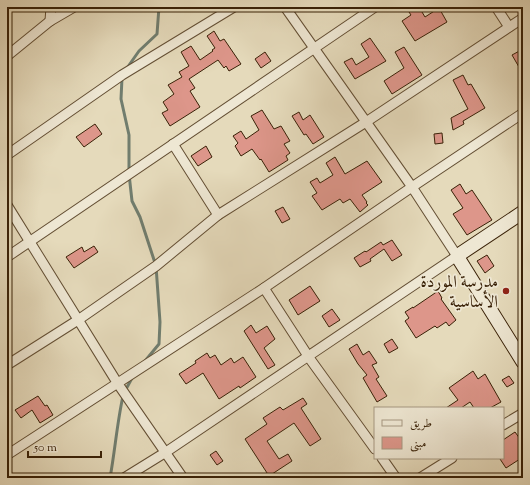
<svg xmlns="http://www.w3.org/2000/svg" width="530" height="485" font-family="'Sorts Mill Goudy',Amiri,serif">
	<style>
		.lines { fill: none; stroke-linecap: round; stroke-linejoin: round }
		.stream { stroke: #717d6e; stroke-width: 3 }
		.building { fill: #dd968a; stroke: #392107 }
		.minor-casing { stroke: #644f34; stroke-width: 11 }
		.secondary-casing { stroke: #392107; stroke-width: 15 }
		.minor { stroke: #eee7d3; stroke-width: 9 }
		.secondary { stroke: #eee7d3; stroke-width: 13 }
		.poi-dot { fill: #8f2418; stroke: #eee7d3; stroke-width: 1.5 }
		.labels { text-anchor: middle; stroke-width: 3.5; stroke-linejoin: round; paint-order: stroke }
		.poi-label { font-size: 17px; fill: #392107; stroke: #eee7d3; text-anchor: end }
	</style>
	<rect width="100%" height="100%" fill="#e5dabb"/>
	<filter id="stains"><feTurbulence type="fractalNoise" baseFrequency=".005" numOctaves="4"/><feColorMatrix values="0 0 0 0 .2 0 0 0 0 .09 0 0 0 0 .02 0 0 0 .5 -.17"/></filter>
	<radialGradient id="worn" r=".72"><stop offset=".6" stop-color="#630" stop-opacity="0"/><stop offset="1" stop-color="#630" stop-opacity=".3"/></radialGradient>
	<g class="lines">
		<g class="stream">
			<polyline points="127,68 139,51 157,34 159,7"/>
			<polyline points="122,78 121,99 129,135 129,174 132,201 140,217 156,266 160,322 159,344 145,361"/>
			<polyline points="125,391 132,378"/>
			<path d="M110 478C115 451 117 423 123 396"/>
		</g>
	</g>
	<g class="building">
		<polygon points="418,7 419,7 425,17 439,8 447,22 415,41 402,21 411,15 409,12"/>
		<polygon points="214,31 220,41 224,39 241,64 229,71 226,66 224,68 218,60 189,79 195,88 190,91 200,107 170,126 162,113 168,110 163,102 174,94 168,85 182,77 179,72 189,66 181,52 191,46 200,60 213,51 212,50 215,48 207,36"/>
		<polygon points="370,38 386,61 355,79 344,62 352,58 356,65 369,57 361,44"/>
		<polygon points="404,47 422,75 392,94 384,81 404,68 395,52"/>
		<polygon points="523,49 523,74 512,55"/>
		<polygon points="265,52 271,61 261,68 255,59"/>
		<polygon points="463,75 468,85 471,84 485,108 463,121 464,124 453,130 451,118 468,109 453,80"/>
		<polygon points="262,110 274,129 281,126 290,141 284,144 290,153 286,156 288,160 269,172 261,159 260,160 252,149 241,156 235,146 238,143 233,136 241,131 246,139 259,130 251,116"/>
		<polygon points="299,112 303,120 310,115 324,137 313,144 306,134 304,135 292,116"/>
		<polygon points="95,124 102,134 84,147 76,137"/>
		<polygon points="442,133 443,143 435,144 434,134"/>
		<polygon points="206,146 212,157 198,166 191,156"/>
		<polygon points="335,157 345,174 367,161 382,182 362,195 367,202 366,203 368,205 360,212 350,199 343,203 340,199 322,210 312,196 317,193 310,182 317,178 320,183 333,175 326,163"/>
		<polygon points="460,184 466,194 472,190 492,220 467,235 453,214 463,208 451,190"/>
		<polygon points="283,207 290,219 282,223 275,211"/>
		<polygon points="392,240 402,255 392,261 384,249 370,259 371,261 360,267 354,258 365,251 366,252 381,242 383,245"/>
		<polygon points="94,246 98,252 74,268 66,257 82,247 84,252"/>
		<polygon points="487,255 494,266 485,273 477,261"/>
		<polygon points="310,286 320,301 298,315 289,300"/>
		<polygon points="438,291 442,298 441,299 456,320 449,326 446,322 437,328 435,326 416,338 405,321 409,318 405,312 413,307 413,308"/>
		<polygon points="332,309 340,320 329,327 322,316"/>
		<polygon points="251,325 256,333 267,326 275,339 264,348 275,365 268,369 244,331"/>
		<polygon points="392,339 398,348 389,353 384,344"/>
		<polygon points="357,344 363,355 369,351 377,363 372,365 379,377 376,379 387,396 377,402 363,378 367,375 358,364 349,349"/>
		<polygon points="207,353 210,358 215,355 221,365 231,358 234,363 243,357 256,377 240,388 239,386 219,399 203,373 186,384 179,374 196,363 195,361"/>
		<polygon points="473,371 478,379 485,374 501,402 490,408 474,408 470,402 461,408 446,408 458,400 449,388"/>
		<polygon points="509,376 514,383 507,387 502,380"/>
		<polygon points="38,396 45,406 47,405 53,415 40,423 32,410 21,418 15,410"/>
		<polygon points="303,398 307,404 301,408 321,439 310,446 294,423 267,441 279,459 288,454 292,461 269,476 245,439 267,424 263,418 280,407 283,410"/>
		<polygon points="515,432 523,443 523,457 506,468 500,459 503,458 503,440"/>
		<polygon points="216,451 223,461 217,465 210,455"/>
	</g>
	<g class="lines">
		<defs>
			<g id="minor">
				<polyline points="496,7 509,27"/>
				<polyline points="50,21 51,7"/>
				<polyline points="7,56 50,21 74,7"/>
				<polyline points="173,144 218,215"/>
				<polyline points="7,155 122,75 234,7"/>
				<polyline points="7,205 118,384 183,478"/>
				<polyline points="7,257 375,7"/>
				<polyline points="264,288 310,359 375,449"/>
				<polyline points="7,365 78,320 156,266 218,215 366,122 523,18"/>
				<polyline points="503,425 523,413"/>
				<polyline points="7,455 264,288 412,187 523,113"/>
				<polyline points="382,458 396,478"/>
				<polyline points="124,478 166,452 457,256 412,187 285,7"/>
				<polyline points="420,478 452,458"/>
			</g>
			<polyline id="secondary" points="523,212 457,256 523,362"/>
		</defs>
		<use href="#minor" class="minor-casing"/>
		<use href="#secondary" class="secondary-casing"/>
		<use href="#minor" class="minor"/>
		<use href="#secondary" class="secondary"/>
	</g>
	<circle class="poi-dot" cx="506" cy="291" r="4"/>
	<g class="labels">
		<g class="poi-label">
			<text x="498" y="287">مدرسة الموردة<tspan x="498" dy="20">الأساسية</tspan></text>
		</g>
	</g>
	<rect width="530" height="485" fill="none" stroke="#e5dabb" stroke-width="24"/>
	<rect x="8" y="8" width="514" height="469" fill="none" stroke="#392107" stroke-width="2"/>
	<rect x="12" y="12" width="506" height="461" fill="none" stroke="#392107"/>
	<rect x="374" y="407" width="130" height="52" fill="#eee7d3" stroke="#a69881"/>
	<rect x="382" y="420" width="20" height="6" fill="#eee7d3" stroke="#a69881"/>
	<text x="410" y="427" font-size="12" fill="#392107">طريق</text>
	<rect x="382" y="437" width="20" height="12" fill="#dd968a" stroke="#a69881"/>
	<text x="410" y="447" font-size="12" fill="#392107">مبنى</text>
	<path d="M28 451v6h73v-6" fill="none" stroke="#392107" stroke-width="2"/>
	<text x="34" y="451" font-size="12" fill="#392107" stroke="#eee7d3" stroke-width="3" paint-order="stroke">50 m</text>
	<rect width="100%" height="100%" filter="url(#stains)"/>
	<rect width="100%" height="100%" fill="url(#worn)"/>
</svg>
